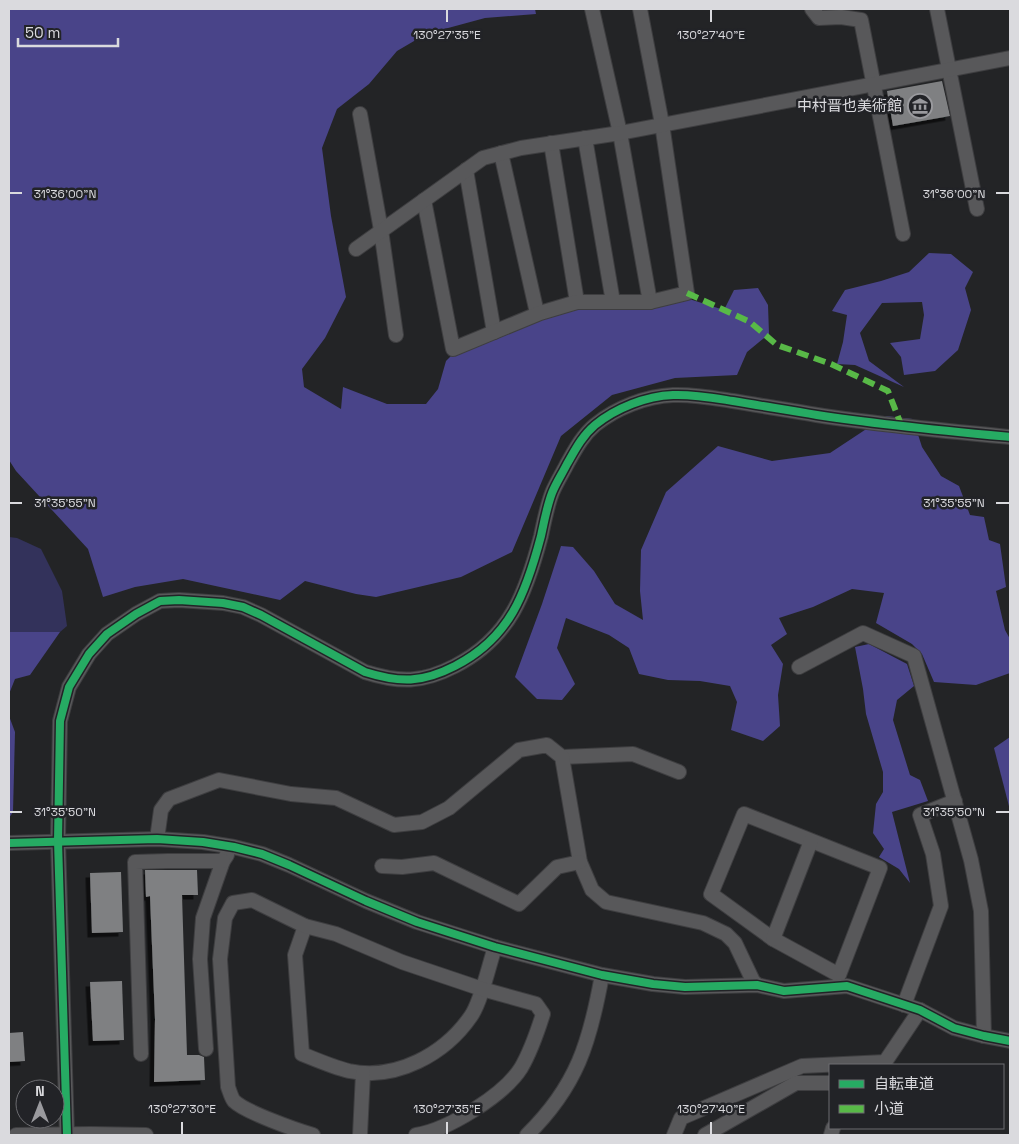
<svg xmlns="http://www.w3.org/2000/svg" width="1019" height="1144" font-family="'Space Grotesk','Noto Sans JP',sans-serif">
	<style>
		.green { fill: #33325b }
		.forest { fill: #494489 }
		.building { fill: #7f8082; filter: url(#shadow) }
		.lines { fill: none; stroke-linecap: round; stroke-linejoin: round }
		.minor-casing { stroke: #3e3e40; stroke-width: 16 }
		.minor { stroke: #58585a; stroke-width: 14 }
		.quiet { stroke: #58b947; stroke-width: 6; stroke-dasharray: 12 6; stroke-linecap: butt }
		.cycleway-casing { stroke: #222327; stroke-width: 11 }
		.cycleway { stroke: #26ab63; stroke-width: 8 }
		.ticks { fill: none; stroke: #dadade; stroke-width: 2 }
		.labels { text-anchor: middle; stroke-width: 5; stroke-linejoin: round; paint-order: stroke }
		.poi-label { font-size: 15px; fill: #dadade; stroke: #222327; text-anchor: end }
		.ticks-label { font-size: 12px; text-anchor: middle; fill: #dadade; stroke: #222327; stroke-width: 5; stroke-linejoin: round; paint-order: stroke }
	</style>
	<defs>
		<filter id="shadow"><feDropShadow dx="-4.5" dy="4.5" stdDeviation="0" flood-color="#0009"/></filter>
	</defs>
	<rect width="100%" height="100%" fill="#232426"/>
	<polygon class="green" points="9,537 17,538 41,549 62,591 67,626 60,632 9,632"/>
	<g class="forest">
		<polygon points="9,9 535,9 536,14 485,18 426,34 397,51 369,84 337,109 322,148 331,216 346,297 325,338 302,369 304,387 341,409 343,387 387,404 426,404 438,389 446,361 462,345 490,333 507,335 517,320 575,306 601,310 642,299 686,298 724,310 734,290 758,288 768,305 769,334 747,352 737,375 675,378 612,395 561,436 512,552 461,577 376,597 356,594 305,581 280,600 183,579 135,587 103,597 88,549 16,471 9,460"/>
		<polygon points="929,253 951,254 973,272 965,288 971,310 958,350 935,371 904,375 901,357 890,343 920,339 924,315 922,302 882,303 860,333 869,361 904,387 855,365 837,364 843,342 847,315 832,311 845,290 881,281 909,272"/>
		<polygon points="886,416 913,419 922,447 941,476 959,486 970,515 984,517 989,540 1000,544 1006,587 996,591 1005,630 1010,639 1010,673 976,685 934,682 922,654 912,644 876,623 884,593 852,589 813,607 779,618 787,634 771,645 783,664 778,695 780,726 763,741 731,730 737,702 730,686 700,681 668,680 639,674 629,648 609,635 566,618 557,648 575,684 562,700 537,699 515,677 542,604 561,546 573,547 594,571 615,604 643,620 640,591 641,550 666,492 718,446 772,461 830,453"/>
		<polygon points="9,632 60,632 30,675 15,679 9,694"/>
		<polygon points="869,644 907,664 914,686 897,700 893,720 910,775 920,780 928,801 892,812 910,883 899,869 879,857 884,849 873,833 876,804 883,792 883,772 866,714 863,689 855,647"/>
		<polygon points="9,716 15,732 13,812 9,818"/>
		<polygon points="1010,737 1010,810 994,748"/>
	</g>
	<g class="building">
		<polygon points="942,81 950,116 893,126 887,91"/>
		<polygon points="145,870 197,870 198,895 182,895 187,1055 199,1055 204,1057 205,1080 154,1082 155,1019 150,896 146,897"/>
		<polygon points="121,872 123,932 92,933 90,873"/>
		<polygon points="122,981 124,1040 93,1041 90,982"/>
		<polygon points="23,1032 25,1061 9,1062 9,1033"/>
	</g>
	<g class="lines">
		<defs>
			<g id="minor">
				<polyline points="592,9 620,133 650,302"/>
				<polyline points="812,9 819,18 841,17 861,20 903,234"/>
				<polyline points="937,9 977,209"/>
				<polyline points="360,114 381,230 396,335"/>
				<polyline points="585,138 613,302"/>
				<polyline points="551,143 577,302"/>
				<polyline points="501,153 537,313"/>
				<polyline points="466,170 494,332"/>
				<polyline points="424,200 453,349 540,313 577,302 650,302 687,293 662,124 640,9"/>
				<polyline points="356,249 483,158 521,148 620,133 1010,58"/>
				<polyline points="799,667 863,633 914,656 971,860 981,911 984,1036"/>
				<polyline points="562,757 633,754 679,772"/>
				<polygon points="744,814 880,868 839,975 773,939 711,894"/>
				<polyline points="157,839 161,810 169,799 219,780 291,794 336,798 394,825 422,822 449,808 519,750 547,745 562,757 580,862 592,890 606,902 703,923 726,934 735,943 753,981 757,985"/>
				<polyline points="9,843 157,839 203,842 234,847 262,854 289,865 366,901 417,922 495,947 602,975 653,984 685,987 757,985 784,991 847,986 920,1010 954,1028 984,1036 1010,1041"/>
				<polyline points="382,866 402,867 434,863 519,904 557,867 580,862"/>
				<path d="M305 926 295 955 302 1054C317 1060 333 1067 349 1071 396 1081 445 1054 471 1016 481 1002 489 965 495 947"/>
				<polyline points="773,939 811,841"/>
				<polyline points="904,1005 941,906 933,854 920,815 955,801"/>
				<polyline points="206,1049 200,959 203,918 223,861 227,855"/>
				<polyline points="141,1054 135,862 168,861 223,861"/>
				<polyline points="16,1135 91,1134 146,1135"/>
				<path d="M67 1135 58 841 60 721 69 687 89 654 107 634 136 614 160 601 179 600 223 603 243 607 261 615 365 672C400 683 422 683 455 666 510 638 526 593 541 536 544 522 547 506 552 493 556 483 562 474 567 464 575 450 582 436 595 425 616 408 646 396 673 395 693 394 714 398 733 401 761 406 789 410 817 415 881 425 946 431 1010 437"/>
				<path d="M313 1135C296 1130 245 1112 234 1101 231 1097 230 1092 228 1087L220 959 225 918 233 903 252 900 305 926 336 934 402 962 482 989 536 1004 543 1014C537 1033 531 1051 521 1068 504 1095 448 1130 416 1135"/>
				<polyline points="360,1135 363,1073"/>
				<path d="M527 1135C577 1086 590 1042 602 975"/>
				<polyline points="674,1135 681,1118 802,1066 885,1062 920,1010"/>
				<polyline points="705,1135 796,1083 830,1083"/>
				<polyline points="831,1135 833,1128"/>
			</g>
		</defs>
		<use href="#minor" class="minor-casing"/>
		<use href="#minor" class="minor"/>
		<polyline class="quiet" points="687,293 750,322 777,345 831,364 888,391 902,427"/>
		<defs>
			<g id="cycleway">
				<polyline points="9,843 157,839 203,842 234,847 262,854 289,865 366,901 417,922 495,947 602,975 653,984 685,987 757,985 784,991 847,986 920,1010 954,1028 984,1036 1010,1041"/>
				<path d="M67 1135 58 841 60 721 69 687 89 654 107 634 136 614 160 601 179 600 223 603 243 607 261 615 365 672C400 683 422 683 455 666 510 638 526 593 541 536 544 522 547 506 552 493 556 483 562 474 567 464 575 450 582 436 595 425 616 408 646 396 673 395 693 394 714 398 733 401 761 406 789 410 817 415 881 425 946 431 1010 437"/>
			</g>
		</defs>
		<use href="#cycleway" class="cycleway-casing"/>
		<use href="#cycleway" class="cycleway"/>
	</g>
	<path class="ticks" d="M447 10V22M711 10V22M10 193H22M996 193H1009M10 503H22M996 503H1009M10 812H22M996 812H1009M182 1122V1134M447 1122V1134M711 1122V1134"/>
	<defs>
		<symbol id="museum-ring" viewBox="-11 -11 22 22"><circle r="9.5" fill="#222327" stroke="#9a9a9e" stroke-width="1.5"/><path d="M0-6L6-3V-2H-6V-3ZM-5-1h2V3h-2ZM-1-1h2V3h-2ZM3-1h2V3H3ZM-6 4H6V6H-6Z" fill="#9a9a9e"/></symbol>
	</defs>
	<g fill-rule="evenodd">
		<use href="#museum-ring" x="906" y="92" width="28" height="28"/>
	</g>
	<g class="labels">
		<g class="poi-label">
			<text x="902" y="111">中村晋也美術館</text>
		</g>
	</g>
	<g class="ticks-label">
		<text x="447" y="39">130°27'35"E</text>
		<text x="711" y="39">130°27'40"E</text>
		<text x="65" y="198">31°36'00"N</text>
		<text x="954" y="198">31°36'00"N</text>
		<text x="65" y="507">31°35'55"N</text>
		<text x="954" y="507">31°35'55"N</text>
		<text x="65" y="816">31°35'50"N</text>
		<text x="954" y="816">31°35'50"N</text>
		<text x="182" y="1113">130°27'30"E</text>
		<text x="447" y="1113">130°27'35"E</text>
		<text x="711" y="1113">130°27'40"E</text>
	</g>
	<rect width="1019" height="1144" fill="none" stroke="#dadade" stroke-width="20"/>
	<rect x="829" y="1064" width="175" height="65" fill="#222327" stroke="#6c6c70"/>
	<rect x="839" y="1080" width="25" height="8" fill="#26ab63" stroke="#6c6c70"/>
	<text x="874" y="1089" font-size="15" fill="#dadade">自転車道</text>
	<rect x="839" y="1105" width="25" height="8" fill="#58b947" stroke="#6c6c70"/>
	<text x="874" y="1114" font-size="15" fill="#dadade">小道</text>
	<g transform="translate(40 1104)"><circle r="24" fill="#222327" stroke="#6c6c70"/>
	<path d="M0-4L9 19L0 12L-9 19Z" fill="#9a9a9e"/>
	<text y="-8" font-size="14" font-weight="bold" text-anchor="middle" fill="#dadade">N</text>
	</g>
	<path d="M18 38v8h100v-8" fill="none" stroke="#dadade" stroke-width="2.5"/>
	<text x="25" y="38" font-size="15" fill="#dadade" stroke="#222327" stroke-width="4" paint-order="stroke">50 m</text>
</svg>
